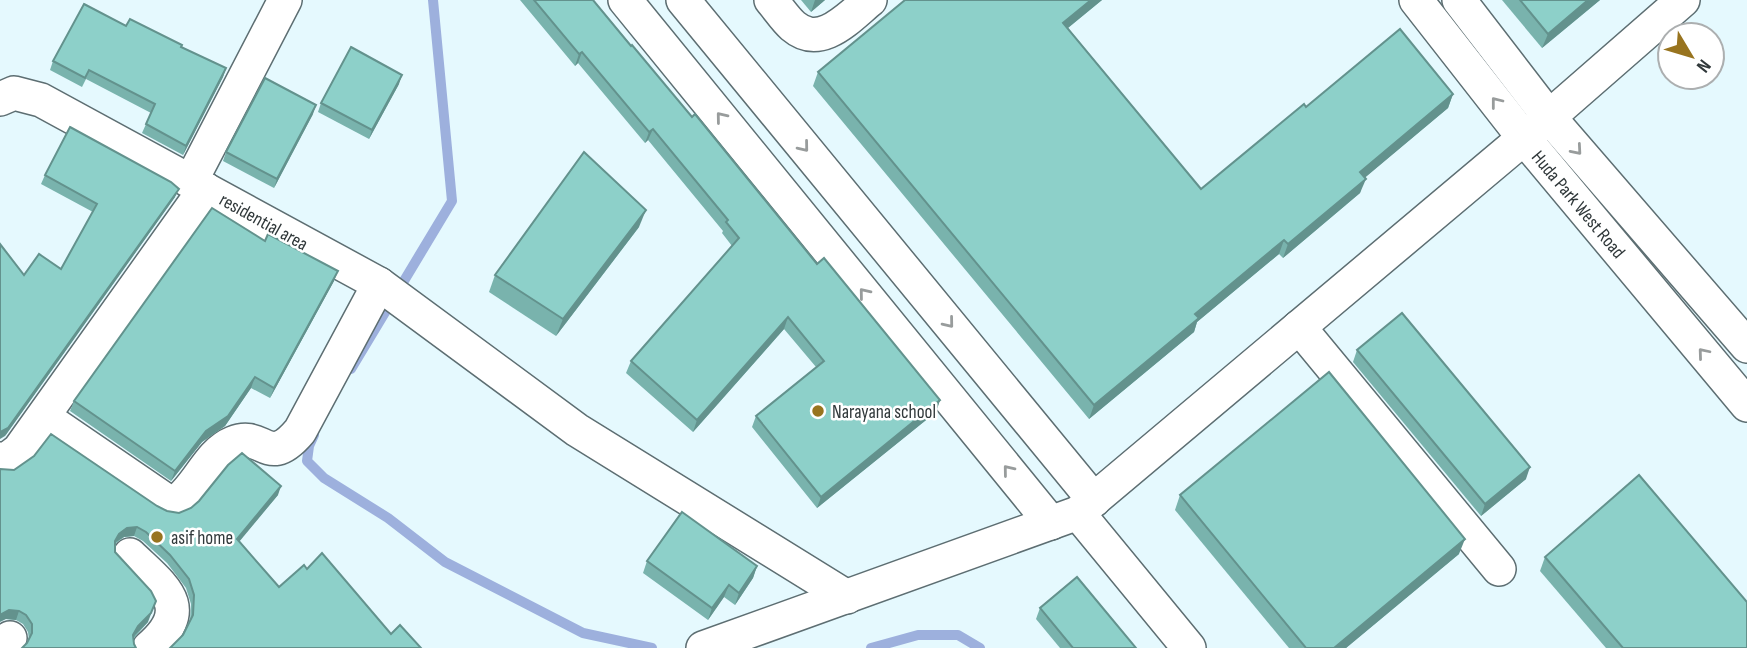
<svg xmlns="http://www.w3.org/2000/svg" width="1747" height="648" font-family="'Sofia Sans Condensed',sans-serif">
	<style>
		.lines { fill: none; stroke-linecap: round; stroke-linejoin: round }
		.stream { stroke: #9db0dd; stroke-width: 10 }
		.minor-casing { stroke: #5d6e72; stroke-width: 36 }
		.minor { stroke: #fff; stroke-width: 33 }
		.wall { fill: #79b3ad }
		.shaded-wall { fill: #63928d }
		.building { fill: #8dd0c9; stroke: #63928d; stroke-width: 2 }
		.oneway { stroke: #989c9c }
		.poi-dot { fill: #98741f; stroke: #fff; stroke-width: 2.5 }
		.labels { text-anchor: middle; stroke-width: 5; stroke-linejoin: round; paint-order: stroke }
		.street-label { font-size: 19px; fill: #30383a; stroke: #fff }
		.poi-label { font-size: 19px; fill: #30383a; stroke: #fff; text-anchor: start }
	</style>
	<rect width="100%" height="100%" fill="#e5f9fe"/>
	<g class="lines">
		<g class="stream">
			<polyline points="351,369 452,201 433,0"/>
			<polyline points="314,435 309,446 307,461 324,478 388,518 445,562 583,633 652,648"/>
			<polyline points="871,648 918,635 958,635 980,648"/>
		</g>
		<defs>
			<g id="minor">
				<polyline points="625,0 1051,523"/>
				<polyline points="683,0 1094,500"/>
				<path d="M771 0C778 8 785 19 793 26 821 50 849 17 870 0"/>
				<polyline points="1416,0 1524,138 1747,405"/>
				<polyline points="1459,0 1549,117 1747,346"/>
				<path d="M0 99 14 93 41 100 379 284 300 431C267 470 264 430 233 443 208 453 198 487 176 502L172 503 164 499 44 417"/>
				<polyline points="191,181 285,0"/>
				<polyline points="379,284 577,430 847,597"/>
				<polyline points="1299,327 1499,569"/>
				<polyline points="0,459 6,460 19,450 205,189"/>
				<polyline points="1078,513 1189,648"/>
				<path d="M130 555C163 587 196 607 149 648"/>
				<polyline points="0,648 10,638"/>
				<polyline points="703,648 1078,513 1549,117 1683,0"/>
			</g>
		</defs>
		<use href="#minor" class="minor-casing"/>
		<use href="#minor" class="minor"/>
	</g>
	<g class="wall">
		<polygon points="520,0 593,0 817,264 940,400 936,412 817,508 752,427 756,416 816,367 784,329 693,432 626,373 631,361 732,246 722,233 723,231 648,140 645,143 578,63 575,66"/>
		<polygon points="801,0 825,0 811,12"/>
		<polygon points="905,0 1102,0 1068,28 1201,189 1306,107 1453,94 1448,108 1364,178 1360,193 1283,258 1279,254 1197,322 1194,332 1089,419 813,86 818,72"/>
		<polygon points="1502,0 1600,0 1542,48"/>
		<polygon points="126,26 181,47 226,68 223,77 183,155 142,133 151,113 86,79 82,87 50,70 53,61"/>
		<polygon points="399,84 369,139 318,112 321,103"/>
		<polygon points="313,114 274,188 223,161 226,152"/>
		<polygon points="45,175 175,197 5,436 61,269 93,212 41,184"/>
		<polygon points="639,227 556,336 489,292 495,275"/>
		<polygon points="265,241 334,281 270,398 251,388 225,426 202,442 171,481 70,411 74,401"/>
		<polygon points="1357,350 1526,479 1481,516 1353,362"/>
		<polygon points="278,495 239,541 279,587 307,569 391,634 183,635 190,621 191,604 186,588 167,563 143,541 134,536 124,537 115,544 115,552 148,622 134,638 27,643 29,640 28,632 23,624 16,620 6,619 157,506 167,511 179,513"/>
		<polygon points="1180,495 1459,554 1346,648 1289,648 1175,510"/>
		<polygon points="1545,557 1747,648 1606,648 1540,571"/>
		<polygon points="647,561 757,566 753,578 735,605 724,597 708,620 643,573"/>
		<polygon points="1040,608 1136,648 1060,648 1036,619"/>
	</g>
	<g class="shaded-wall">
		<polygon points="815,0 825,0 811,12"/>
		<polygon points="1091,0 1102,0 1058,36 1063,23"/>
		<polygon points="1588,0 1600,0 1542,48 1548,34"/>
		<polygon points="582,52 578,63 575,66 579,54"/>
		<polygon points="226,68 223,77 183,155 186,146"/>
		<polygon points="402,75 399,84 369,139 372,130"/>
		<polygon points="1453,94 1448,108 1355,186 1360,172"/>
		<polygon points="316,105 313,114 274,188 277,179"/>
		<polygon points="653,129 648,140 645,143 649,132"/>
		<polygon points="1366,179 1360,193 1283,258 1288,244"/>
		<polygon points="179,189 175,197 5,436 0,439 0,432"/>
		<polygon points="646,210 639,227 556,336 563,319"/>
		<polygon points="1284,240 1279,254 1197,322 1194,332 1089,419 1094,405 1195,314"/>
		<polygon points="338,271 334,281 270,398 274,388"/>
		<polygon points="788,317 784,329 693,432 697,420"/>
		<polygon points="255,377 251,388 225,426 202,442 171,481 175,471 206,431"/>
		<polygon points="940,400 936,412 817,508 821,497"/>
		<polygon points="1530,467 1526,479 1481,516 1485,504"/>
		<polygon points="281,486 278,495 234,548 237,539"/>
		<polygon points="137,527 134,536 124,537 116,542 112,550 119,534 127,528"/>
		<polygon points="1465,539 1459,554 1346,648 1334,648"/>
		<polygon points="757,566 753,578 735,605 739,593"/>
		<polygon points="729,585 724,597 708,620 712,608"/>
		<polygon points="156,601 148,622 135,635 130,644 138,626"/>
		<polygon points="9,610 19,611 16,620 6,619 0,622 0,615"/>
	</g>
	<g class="building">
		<polygon points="534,0 593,0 631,46 632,45 692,117 695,114 817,264 824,258 940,400 821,497 756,416 824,361 788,317 697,420 631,361 739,238 726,222 728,220 653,129 649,132 582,52 579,54"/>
		<polygon points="905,0 1091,0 1063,23 1201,189 1304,104 1306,107 1400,29 1453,94 1360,172 1366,179 1288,244 1284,240 1195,314 1199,318 1094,405 818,72"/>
		<polygon points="1520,0 1588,0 1548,34"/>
		<polygon points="84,4 126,26 130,19 182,45 181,47 226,68 186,146 146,124 155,104 89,70 85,78 53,61"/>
		<polygon points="351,47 402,75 372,130 321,103"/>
		<polygon points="265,78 316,105 277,179 226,152"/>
		<polygon points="70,127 171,182 179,189 8,428 0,432 0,244 24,275 39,254 61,269 97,204 45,175"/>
		<polygon points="584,152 646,210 563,319 495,275"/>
		<polygon points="212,208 265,241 268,234 338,271 274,388 255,377 228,416 206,431 175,471 74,401"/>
		<polygon points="1402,313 1530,467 1485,504 1357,350"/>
		<polygon points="1329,372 1465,539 1334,648 1306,648 1180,495"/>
		<polygon points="51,434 157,506 167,511 179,513 191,508 199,501 228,465 242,453 281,486 237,539 279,587 304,565 307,569 322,553 391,634 400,625 421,648 170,648 183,635 193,615 194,595 189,579 170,555 146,532 137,527 127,528 119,534 115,541 115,552 151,591 156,601 151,613 138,626 133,635 134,644 136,648 22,648 27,643 32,633 32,624 26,615 19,611 9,610 0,615 0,469 14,470 34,456"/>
		<polygon points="1639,475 1747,602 1747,648 1623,648 1545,557"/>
		<polygon points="682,512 757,566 739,593 729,585 712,608 647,561"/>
		<polygon points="1077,577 1136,648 1073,648 1040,608"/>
	</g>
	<defs><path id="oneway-chevron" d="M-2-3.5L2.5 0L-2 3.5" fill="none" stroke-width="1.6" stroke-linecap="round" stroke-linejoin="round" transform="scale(1.75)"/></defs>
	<g class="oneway">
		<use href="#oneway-chevron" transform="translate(1496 102) rotate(-128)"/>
		<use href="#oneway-chevron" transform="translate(721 117) rotate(-129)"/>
		<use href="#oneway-chevron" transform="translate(804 147) rotate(51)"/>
		<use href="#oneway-chevron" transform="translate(1577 150) rotate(49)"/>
		<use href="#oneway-chevron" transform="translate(864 293) rotate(-129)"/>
		<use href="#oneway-chevron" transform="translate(949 323) rotate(51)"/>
		<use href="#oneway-chevron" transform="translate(1703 353) rotate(-130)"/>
		<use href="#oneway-chevron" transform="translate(1008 470) rotate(-129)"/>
	</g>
	<g class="poi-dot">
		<circle cx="818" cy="411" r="7"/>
		<circle cx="157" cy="537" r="7"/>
	</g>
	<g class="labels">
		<g class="street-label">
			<text transform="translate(1579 204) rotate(50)" y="7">Huda Park West Road</text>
			<text transform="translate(264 221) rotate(29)" y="7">residential area</text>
		</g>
		<g class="poi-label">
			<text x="832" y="418">Narayana school</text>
			<text x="171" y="544">asif home</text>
		</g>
	</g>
	<g transform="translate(1691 56) rotate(128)"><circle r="33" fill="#ffffff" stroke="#acafb0" stroke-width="2"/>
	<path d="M0-5L12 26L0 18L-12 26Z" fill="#98741f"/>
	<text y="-10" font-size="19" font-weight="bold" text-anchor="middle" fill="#30383a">N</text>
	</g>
</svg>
